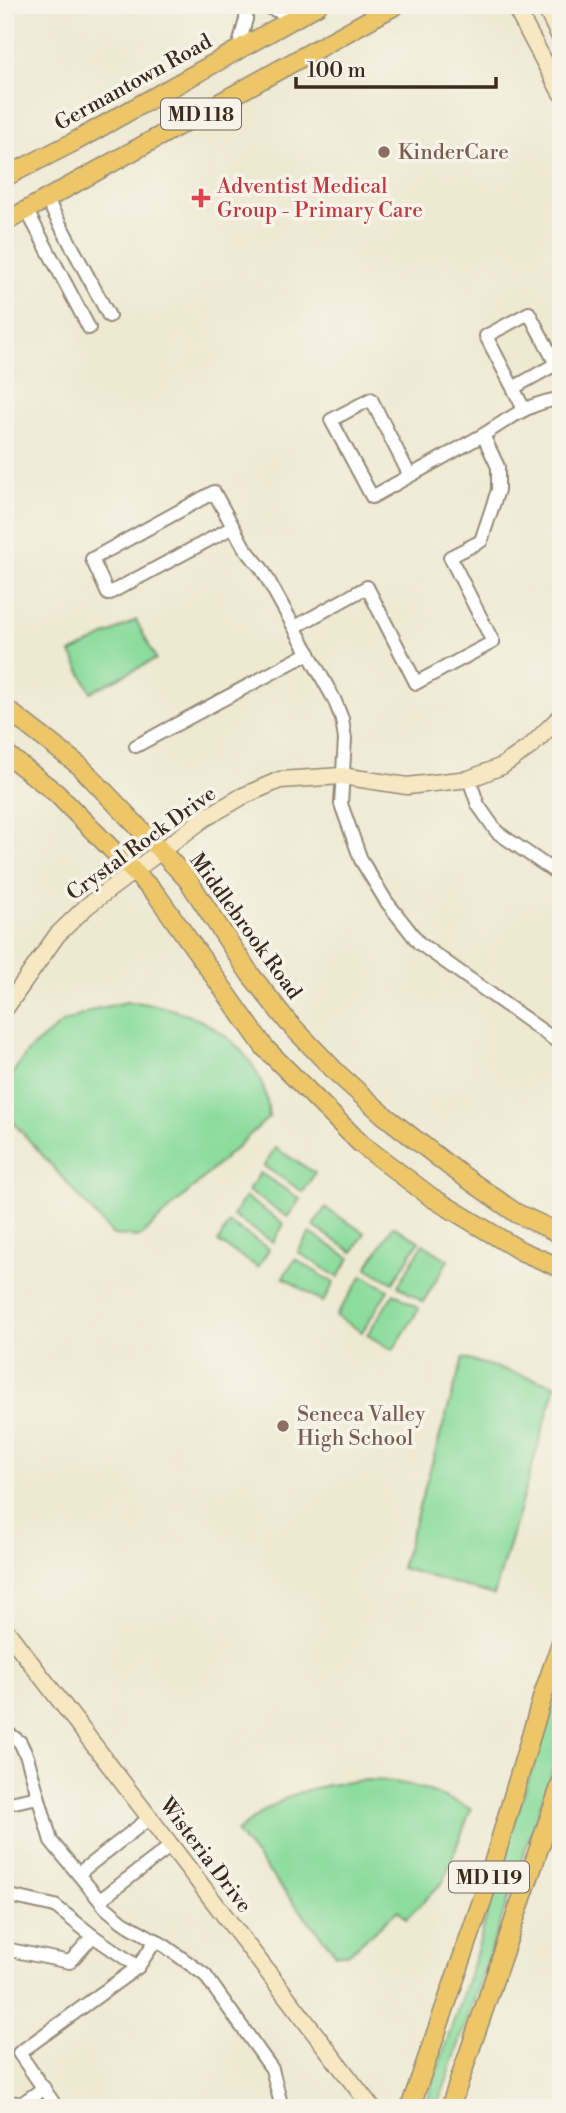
<svg xmlns="http://www.w3.org/2000/svg" width="566" height="2113" font-family="'Libre Bodoni',serif">
	<style>
		.green { fill: #8bdc9d; stroke: #63835e; stroke-width: 2 }
		.lines { fill: none; stroke-linecap: round; stroke-linejoin: round }
		.street-casing { stroke: #948a78; stroke-width: 16 }
		.secondary-casing { stroke: #948a78; stroke-width: 19 }
		.primary-casing { stroke: #948a78; stroke-width: 21 }
		.street { stroke: #fff; stroke-width: 12 }
		.secondary { stroke: #f7e8c3; stroke-width: 16 }
		.primary { stroke: #ecc669; stroke-width: 18 }
		.education-dot { fill: #8d6e63; stroke: #f7f3e8; stroke-width: 2.5 }
		.health-dot { fill: #e0444e; stroke: #f7f3e8; stroke-width: 2.5 }
		.labels { text-anchor: middle; stroke-width: 7; stroke-linejoin: round; paint-order: stroke }
		.shield { fill: #f7f3e8; stroke: #73665b; stroke-width: 2 }
		.shield-label { font-size: 19px; font-weight: bold; fill: #3b2a1e }
		.street-label { font-size: 21px; fill: #3b2a1e; stroke: #f7f3e8 }
		.education-label { font-size: 21px; fill: #785e54; stroke: #f7f3e8; text-anchor: start }
		.health-label { font-size: 21px; fill: #be3a42; stroke: #f7f3e8; text-anchor: start }
	</style>
	<rect width="100%" height="100%" fill="#f7f3e8"/>
	<filter id="ink" filterUnits="userSpaceOnUse"><feTurbulence type="fractalNoise" baseFrequency=".0143" numOctaves="2"/><feDisplacementMap in="SourceGraphic" scale="14" xChannelSelector="R" yChannelSelector="G"/><feConvolveMatrix kernelMatrix="1 2 1 2 8 2 1 2 1" color-interpolation-filters="sRGB"/></filter>
	<filter id="wash" filterUnits="userSpaceOnUse"><feTurbulence type="fractalNoise" baseFrequency=".00686" numOctaves="4" result="noise"/><feDisplacementMap in="SourceGraphic" scale="28" xChannelSelector="R" yChannelSelector="G"/><feGaussianBlur stdDeviation="1.57" result="paint"/><feColorMatrix in="noise" values="0 0 0 0 0 0 0 0 0 0 0 0 0 0 0 0 0 1.4 0 .05"/><feComposite in="paint" operator="in"/></filter>
	<g filter="url(#wash)">
		<rect width="100%" height="100%" fill="#eee9d1"/>
		<g class="green">
			<polygon points="136,620 156,659 91,692 71,653"/>
			<path d="M127 1002C193 1004 266 1045 269 1117L140 1237 113 1235 5 1113V1084L29 1050 62 1023 96 1009Z"/>
			<polygon points="275,1148 315,1173 303,1192 264,1166"/>
			<polygon points="260,1173 300,1199 288,1217 248,1191"/>
			<polygon points="245,1197 284,1224 273,1242 233,1216"/>
			<polygon points="325,1208 365,1233 353,1252 313,1226"/>
			<polygon points="229,1223 269,1249 258,1267 218,1242"/>
			<polygon points="393,1226 419,1241 393,1283 367,1268"/>
			<polygon points="310,1233 350,1258 338,1277 298,1252"/>
			<polygon points="423,1244 448,1260 423,1302 398,1286"/>
			<polygon points="295,1259 334,1283 323,1302 283,1277"/>
			<polygon points="363,1275 388,1290 362,1332 336,1316"/>
			<polygon points="394,1293 419,1309 393,1350 367,1335"/>
			<polygon points="463,1358 556,1385 494,1595 401,1568"/>
			<path d="M561 1685V1745L445 2085C441 2094 439 2106 429 2108L426 2104 478 1948 500 1863Z"/>
			<path d="M369 1780C407 1780 437 1793 471 1809L443 1882 406 1919 398 1910 348 1954H336L236 1832C284 1793 308 1785 369 1780Z"/>
		</g>
	</g>
	<g filter="url(#ink)">
		<g class="lines">
			<defs>
				<g id="street">
					<polyline points="262,5 296,18"/>
					<polyline points="238,49 246,19 247,5"/>
					<polyline points="47,200 109,316"/>
					<polyline points="27,211 89,328"/>
					<polyline points="513,388 556,364 529,313 486,336 524,409"/>
					<polyline points="410,476 371,399 331,420 372,497 483,435"/>
					<polyline points="233,527 108,594 92,559 214,492 244,547 262,569 334,699 342,719 345,739 341,804 361,860 386,901 419,943 555,1040"/>
					<path d="M295 627 367 587 416 683 493 642 450 557 481 541 498 490V467L483 435C507 420 532 401 561 399"/>
					<polyline points="136,746 309,653"/>
					<polyline points="469,779 478,805 497,832 561,876"/>
					<polyline points="5,1731 20,1742 27,1757 51,1841 106,1908 123,1922 165,1946 205,1975 272,2069 282,2108"/>
					<polyline points="5,1804 38,1797"/>
					<polyline points="79,1873 151,1817"/>
					<polyline points="5,1895 55,1906 93,1936"/>
					<polyline points="100,1900 172,1845"/>
					<polyline points="5,1949 70,1962 93,1936 138,1967"/>
					<polyline points="5,2101 21,2104 44,2088"/>
					<polyline points="57,2108 19,2053 138,1967 156,1940"/>
				</g>
				<g id="secondary">
					<polyline points="514,5 561,93"/>
					<polyline points="544,5 561,39"/>
					<polyline points="5,1009 57,935 87,906 205,818 243,796 280,780 342,776 407,786 469,779 502,766 531,746 561,716"/>
					<polyline points="5,1629 372,2108"/>
				</g>
				<g id="primary">
					<polyline points="5,177 74,142 318,5"/>
					<polyline points="5,222 396,5"/>
					<polyline points="5,708 80,766 161,851 188,880 250,974 287,1021 337,1073 385,1116 452,1168 516,1213 561,1234"/>
					<polyline points="5,753 56,793 156,894 265,1048 361,1144 431,1197 521,1251 561,1268"/>
					<polyline points="410,2108 483,1898 544,1692 561,1643"/>
					<polyline points="450,2108 561,1784"/>
				</g>
			</defs>
			<use href="#street" class="street-casing"/>
			<use href="#secondary" class="secondary-casing"/>
			<use href="#primary" class="primary-casing"/>
			<use href="#street" class="street"/>
			<use href="#secondary" class="secondary"/>
			<use href="#primary" class="primary"/>
		</g>
	</g>
	<g class="education-dot">
		<circle cx="384" cy="152" r="7"/>
		<circle cx="283" cy="1426" r="7"/>
	</g>
	<path class="health-dot" d="M197.5 187.5h7v7h7v7h-7v7h-7v-7h-7v-7h7z"/>
	<g class="labels">
		<g class="shield">
			<rect x="161" y="98.5" width="80" height="31" rx="5"/>
			<rect x="449" y="1861.5" width="80" height="31" rx="5"/>
		</g>
		<g class="shield-label">
			<text x="201" y="121">MD 118</text>
			<text x="489" y="1884">MD 119</text>
		</g>
		<g class="street-label">
			<text transform="translate(133 82) rotate(-29)" y="7">Germantown Road</text>
			<text transform="translate(141 843) rotate(-36)" y="7">Crystal Rock Drive</text>
			<text transform="translate(246 926) rotate(54)" y="7">Middlebrook Road</text>
			<text transform="translate(206 1855) rotate(53)" y="7">Wisteria Drive</text>
		</g>
		<g class="education-label">
			<text x="398" y="159">KinderCare</text>
			<text x="297" y="1421">Seneca Valley<tspan x="297" dy="24">High School</tspan></text>
		</g>
		<g class="health-label">
			<text x="217" y="193">Adventist Medical<tspan x="217" dy="24">Group - Primary Care</tspan></text>
		</g>
	</g>
	<rect width="566" height="2113" fill="none" stroke="#f7f3e8" stroke-width="28"/>
	<path d="M296 77v10h200v-10" fill="none" stroke="#3b2a1e" stroke-width="3.5"/>
	<text x="307" y="77" font-size="21" fill="#3b2a1e" stroke="#f7f3e8" stroke-width="5" paint-order="stroke">100 m</text>
</svg>
